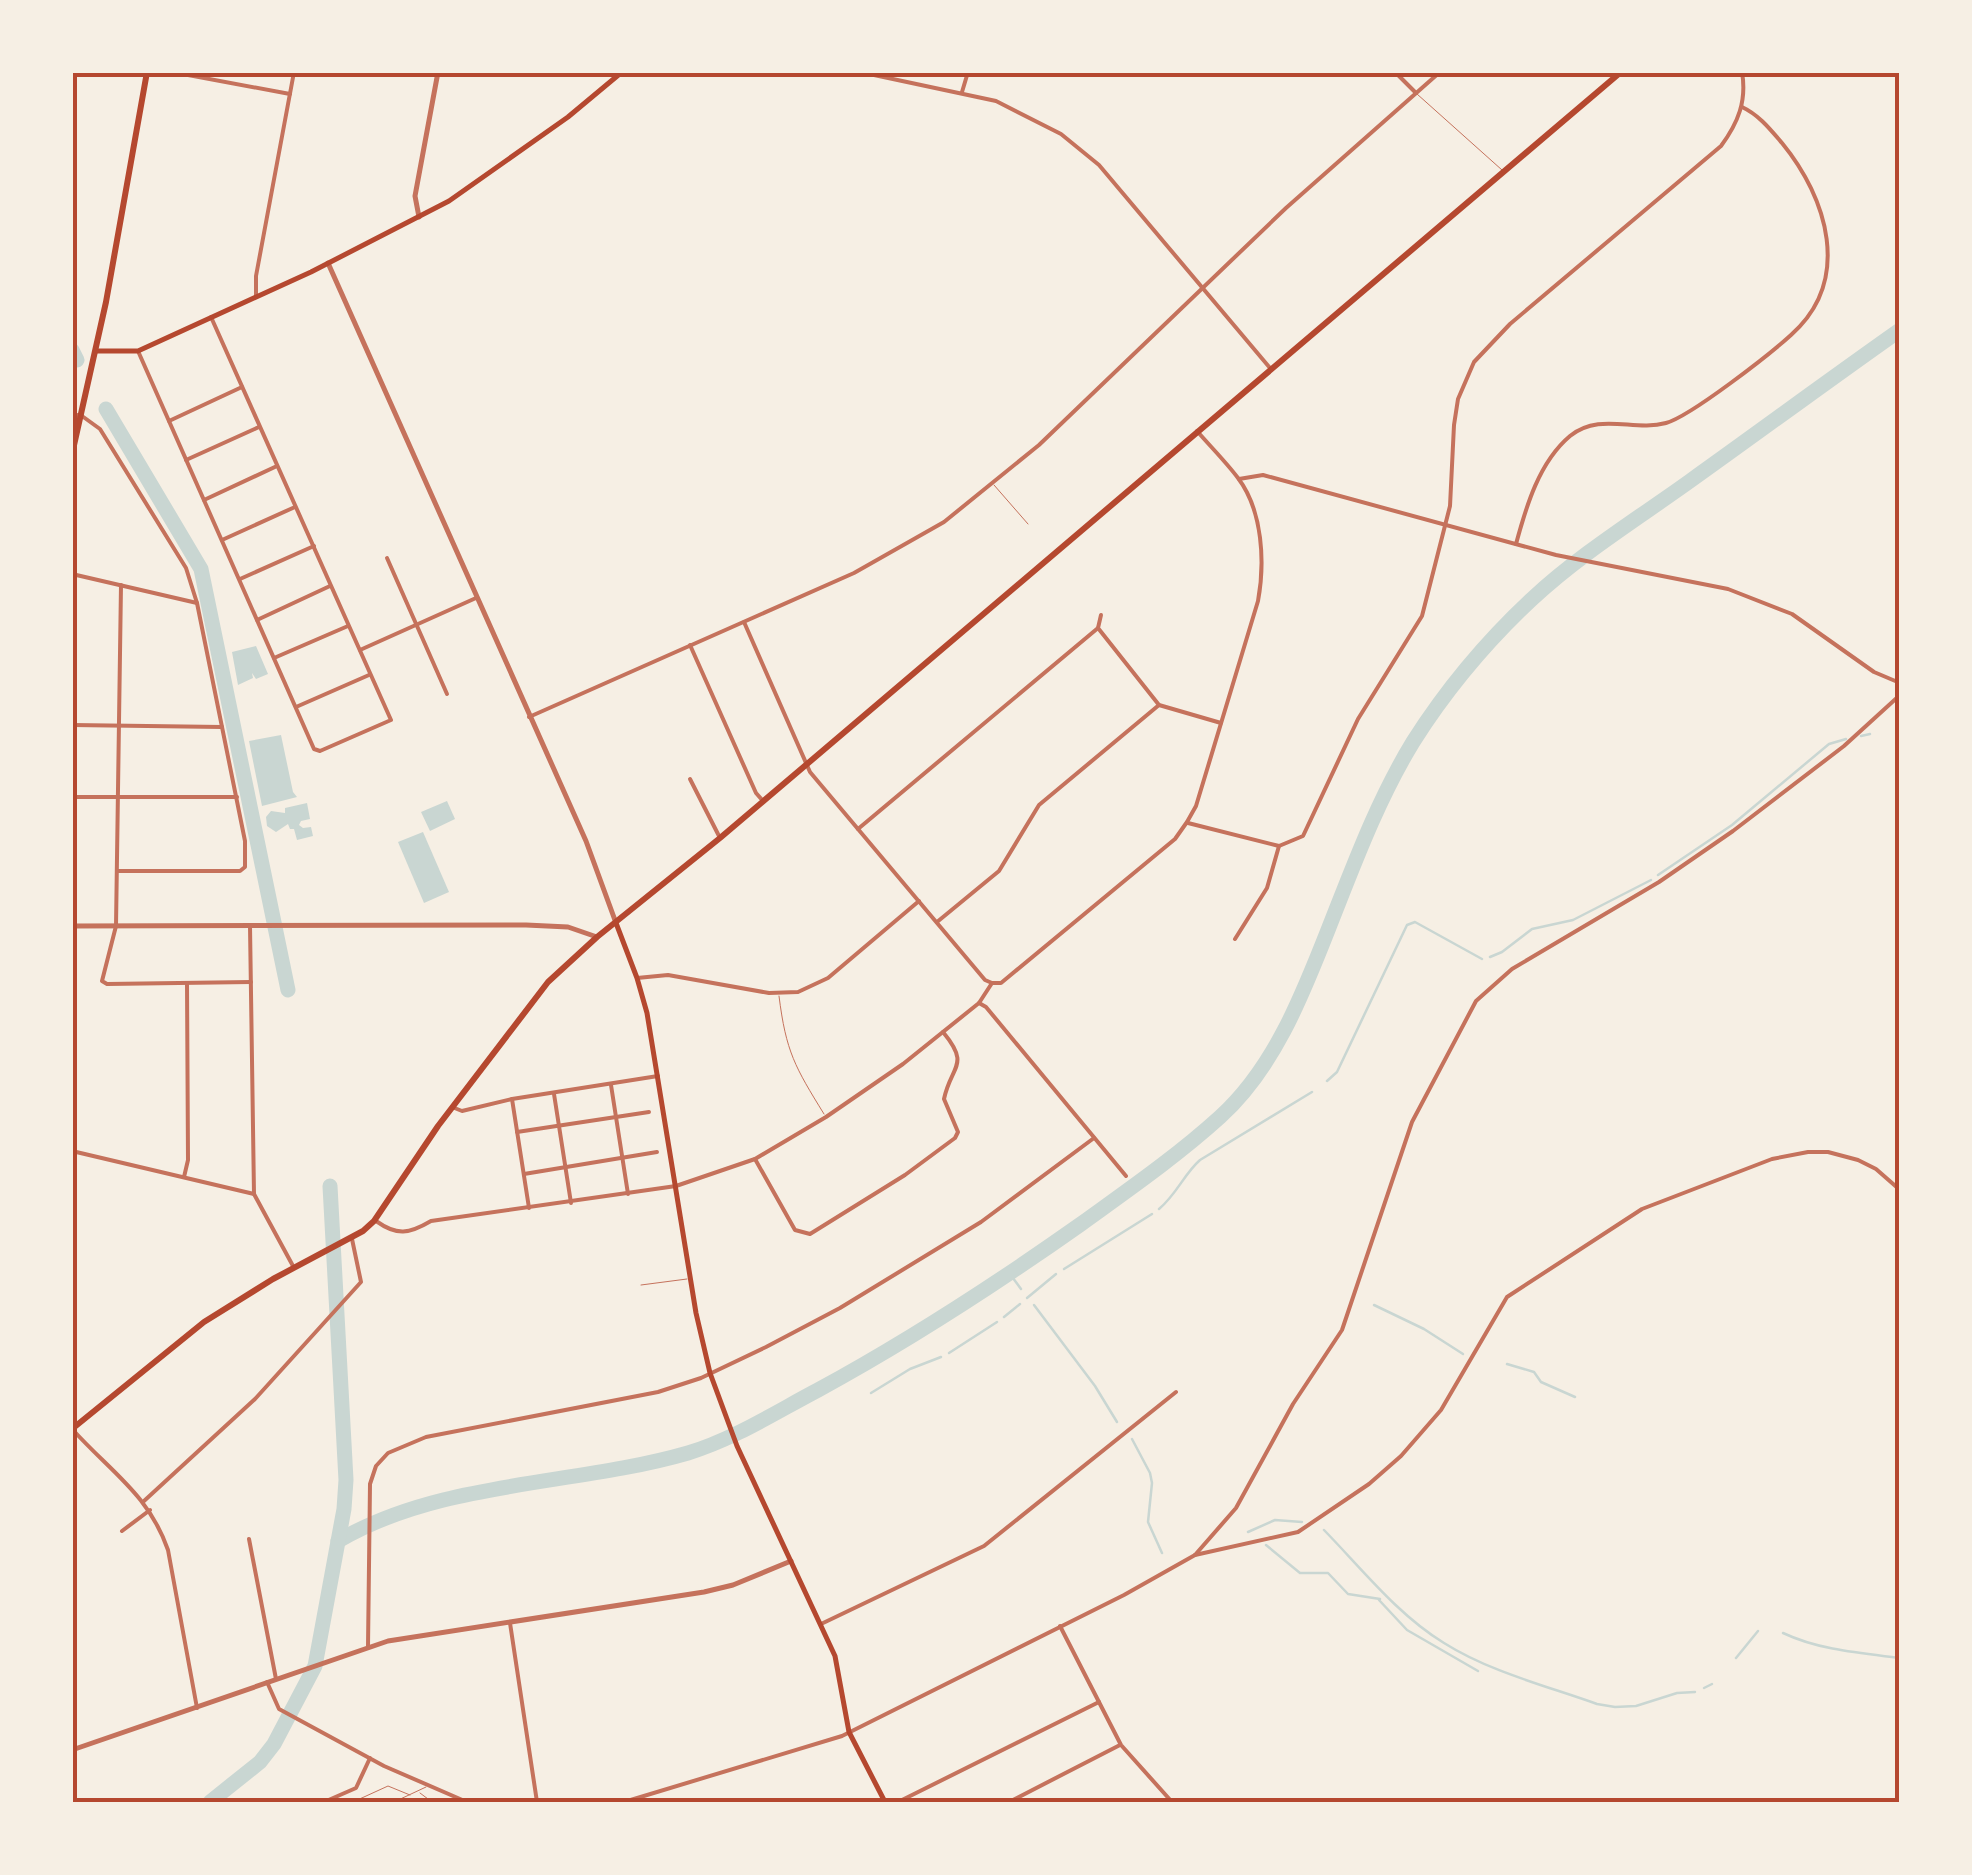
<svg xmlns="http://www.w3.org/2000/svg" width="1972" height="1875" font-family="'Playfair Display',serif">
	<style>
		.water { fill: #c9d6d2 }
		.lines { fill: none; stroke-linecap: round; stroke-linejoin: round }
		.stream { stroke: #c9d6d2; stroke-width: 2.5 }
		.river { stroke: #c9d6d2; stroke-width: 15 }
		.service { stroke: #c5725c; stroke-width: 1 }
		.minor { stroke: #c5725c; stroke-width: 4 }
		.tertiary { stroke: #c5725c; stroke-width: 5 }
		.secondary { stroke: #b5482f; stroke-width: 5 }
		.primary { stroke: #b5482f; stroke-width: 6 }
		.neatline { fill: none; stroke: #b5482f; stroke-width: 4 }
	</style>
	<rect width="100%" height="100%" fill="#f6efe4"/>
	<g class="water">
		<polygon points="256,646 268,674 256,679 252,673 253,678 238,685 232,652"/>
		<polygon points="281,735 293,792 297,797 262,806 249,741"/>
		<polygon points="447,801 455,819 430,831 421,812"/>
		<polygon points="307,803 310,819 301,821 299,825 303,828 311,827 313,836 297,840 294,829 290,829 288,824 276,832 267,826 266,817 271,811 285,813 285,808"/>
		<polygon points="423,832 449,892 424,903 398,842"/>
	</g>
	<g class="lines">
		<g class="stream">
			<polyline points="1887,339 1891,341"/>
			<polyline points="1861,736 1870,734"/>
			<polyline points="1658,875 1732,825 1829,744 1846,739"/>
			<polyline points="1490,957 1502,952 1532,929 1573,920 1651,880"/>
			<polyline points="1327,1081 1337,1072 1407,925 1415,922 1482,959"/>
			<polyline points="1161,1165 1163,1166"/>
			<path d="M1159 1209C1177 1194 1184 1174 1200 1160L1312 1092"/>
			<polyline points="1064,1269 1152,1214"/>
			<polyline points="1010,1274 1021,1289"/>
			<polyline points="1027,1298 1056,1274"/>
			<polyline points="1034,1305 1095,1386 1117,1422"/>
			<polyline points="1374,1305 1424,1329 1463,1354"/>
			<polyline points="1004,1317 1020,1304"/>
			<polyline points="949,1353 997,1322"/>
			<polyline points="1507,1364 1534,1372 1541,1382 1575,1397"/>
			<polyline points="852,1371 853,1372"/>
			<polyline points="871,1393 910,1369 941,1357"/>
			<polyline points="1132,1439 1150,1473 1152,1483 1148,1522 1162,1553"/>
			<path d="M1324 1530C1362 1569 1398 1615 1444 1643 1490 1672 1547 1686 1597 1704L1615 1707 1636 1706 1677 1693 1695 1692"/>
			<polyline points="1248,1532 1275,1520 1302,1522"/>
			<polyline points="1266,1545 1300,1573 1328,1573 1348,1594 1380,1599"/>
			<polyline points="1379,1600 1407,1630 1478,1671"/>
			<path d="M1783 1633C1819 1650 1860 1653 1900 1658"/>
			<polyline points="1736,1658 1758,1631"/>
			<polyline points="1704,1688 1712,1684"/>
		</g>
		<g class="river">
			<polyline points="72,350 77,360"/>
			<polyline points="106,409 201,569 288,990"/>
			<path d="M338 1541C442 1480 574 1486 688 1453 734 1439 776 1412 818 1390 910 1340 996 1284 1081 1224 1128 1190 1177 1156 1220 1117 1274 1068 1302 996 1328 930 1353 867 1377 801 1413 742 1446 690 1487 641 1532 599 1579 555 1637 519 1690 481 1760 431 1829 380 1900 330"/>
			<polyline points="210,1802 260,1762 274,1744 315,1666 344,1509 346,1480 330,1186"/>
		</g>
		<g class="service">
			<polyline points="1417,94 1502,170"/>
			<polyline points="994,485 1028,524"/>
			<path d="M779 996C786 1052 795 1067 824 1114"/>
			<polyline points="641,1285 687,1279"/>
			<polyline points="420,1793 432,1802"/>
			<polyline points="353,1802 388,1786 410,1795"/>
			<polyline points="394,1802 426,1787"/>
		</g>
		<g class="minor">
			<polyline points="172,72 290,94"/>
			<polyline points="860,72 996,101 1061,134 1099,165 1270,368"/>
			<polyline points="1395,72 1416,93"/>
			<polyline points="962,92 968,72"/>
			<polyline points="256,297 256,276 294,72"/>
			<polyline points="138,351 314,749 320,751 391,720 211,317"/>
			<polyline points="72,414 82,416 100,429 186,568 197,603 245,841 245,867 240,871 117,871"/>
			<polyline points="169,421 242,387"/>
			<polyline points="186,460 259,427"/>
			<polyline points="1239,479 1263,475 1556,555 1728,589 1792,614 1874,672 1900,683"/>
			<polyline points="204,500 277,466"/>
			<polyline points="222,540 295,507"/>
			<path d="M1516 544C1526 507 1539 462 1570 436 1600 412 1634 432 1666 423 1691 416 1770 354 1791 335 1853 280 1827 198 1782 143 1770 129 1759 115 1742 107"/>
			<polyline points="387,558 447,694"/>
			<polyline points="72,574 197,603"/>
			<polyline points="240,579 314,546"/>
			<polyline points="121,585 116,926 102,981 107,984 251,982"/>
			<polyline points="1101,615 1098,628 1159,705 1221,723"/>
			<polyline points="257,620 330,586"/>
			<polyline points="744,622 810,772 985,980 992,983"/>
			<polyline points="690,645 756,793 763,801"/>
			<polyline points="360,650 476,598"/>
			<polyline points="274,658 348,626"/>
			<polyline points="296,707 369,675"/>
			<polyline points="529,717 854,573 944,522 1039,445 1286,208 1440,72"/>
			<polyline points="72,725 222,727"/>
			<polyline points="690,779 720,838"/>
			<polyline points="72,797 237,797"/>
			<path d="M1188 823 1279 846 1303 836 1358 719 1422 616 1450 506 1454 425 1458 399 1474 362 1510 324 1721 146C1738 123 1747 101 1742 72"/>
			<polyline points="858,829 1098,628"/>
			<polyline points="937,922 999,871 1039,805 1159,705"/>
			<polyline points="250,926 254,1194 293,1266"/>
			<polyline points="1235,939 1267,888 1279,846"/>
			<polyline points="637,978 668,975 769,993 798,992 828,978 919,901"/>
			<polyline points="979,1003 986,1007 1126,1176"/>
			<polyline points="611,1085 628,1194"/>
			<polyline points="554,1094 571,1203"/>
			<polyline points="512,1099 529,1208"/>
			<polyline points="452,1107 462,1111 512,1099 658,1076"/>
			<polyline points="517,1132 649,1112"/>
			<polyline points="72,1151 254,1194"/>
			<path d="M755 1159 795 1230 810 1234 905 1175 955 1138 958 1132 944 1099C951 1065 971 1066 943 1032"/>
			<polyline points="524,1174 657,1152"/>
			<polyline points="184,1177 188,1160 187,983"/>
			<path d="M376 1221C397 1236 409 1234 431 1221L676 1186 755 1159 826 1117 903 1064 979 1003 992 983H1001L1175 839 1187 822 1196 806 1258 601C1265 563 1263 511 1238 478 1226 462 1210 446 1197 431"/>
			<path d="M73 1430C111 1472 149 1495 168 1550L197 1708"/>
			<polyline points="144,1501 255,1399 361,1282 352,1239"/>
			<polyline points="122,1531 150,1510"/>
			<polyline points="249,1539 276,1679"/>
			<polyline points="1195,1555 1298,1532 1369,1484 1401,1456 1441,1410 1507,1297 1642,1209 1772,1159 1808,1152 1828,1152 1858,1160 1876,1169 1900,1190"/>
			<polyline points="510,1623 537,1802"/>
			<polyline points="821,1624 984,1546 1176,1392"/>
			<polyline points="1060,1626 1121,1745 1172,1802"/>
			<polyline points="368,1647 370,1484 376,1466 388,1453 426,1437 658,1392 701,1378 766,1347 840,1308 981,1222 1094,1138"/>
			<polyline points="267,1682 279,1709 384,1766 467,1802"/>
			<polyline points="324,1802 356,1788 370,1758"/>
			<polyline points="624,1802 842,1736 1124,1595 1195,1555 1236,1508 1293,1404 1342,1330 1412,1122 1476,1001 1512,969 1659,882 1733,831 1844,746 1900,695"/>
			<polyline points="898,1802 1099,1702"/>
			<polyline points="1009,1802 1120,1745"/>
		</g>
		<g class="tertiary">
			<polyline points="419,217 415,196 438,72"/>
			<polyline points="328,263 586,841 616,923"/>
			<polyline points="72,926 526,925 568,927 597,937"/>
			<polyline points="72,1750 388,1641 704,1592 733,1585 791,1561"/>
		</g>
		<g class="secondary">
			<polyline points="96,351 138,351 311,272 449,201 568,117 622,72"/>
			<polyline points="616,923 637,978 647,1013 696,1313 710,1373 737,1446 835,1656 849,1732 885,1802"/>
		</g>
		<g class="primary">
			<polyline points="72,454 106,302 147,72"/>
			<polyline points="72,1429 204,1322 273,1279 363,1231 374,1221 438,1126 548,982 597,937 720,838 1621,72"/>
		</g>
	</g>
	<rect width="1972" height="1875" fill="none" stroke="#f6efe4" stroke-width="150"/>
	<rect x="75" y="75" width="1822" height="1725" class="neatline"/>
</svg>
